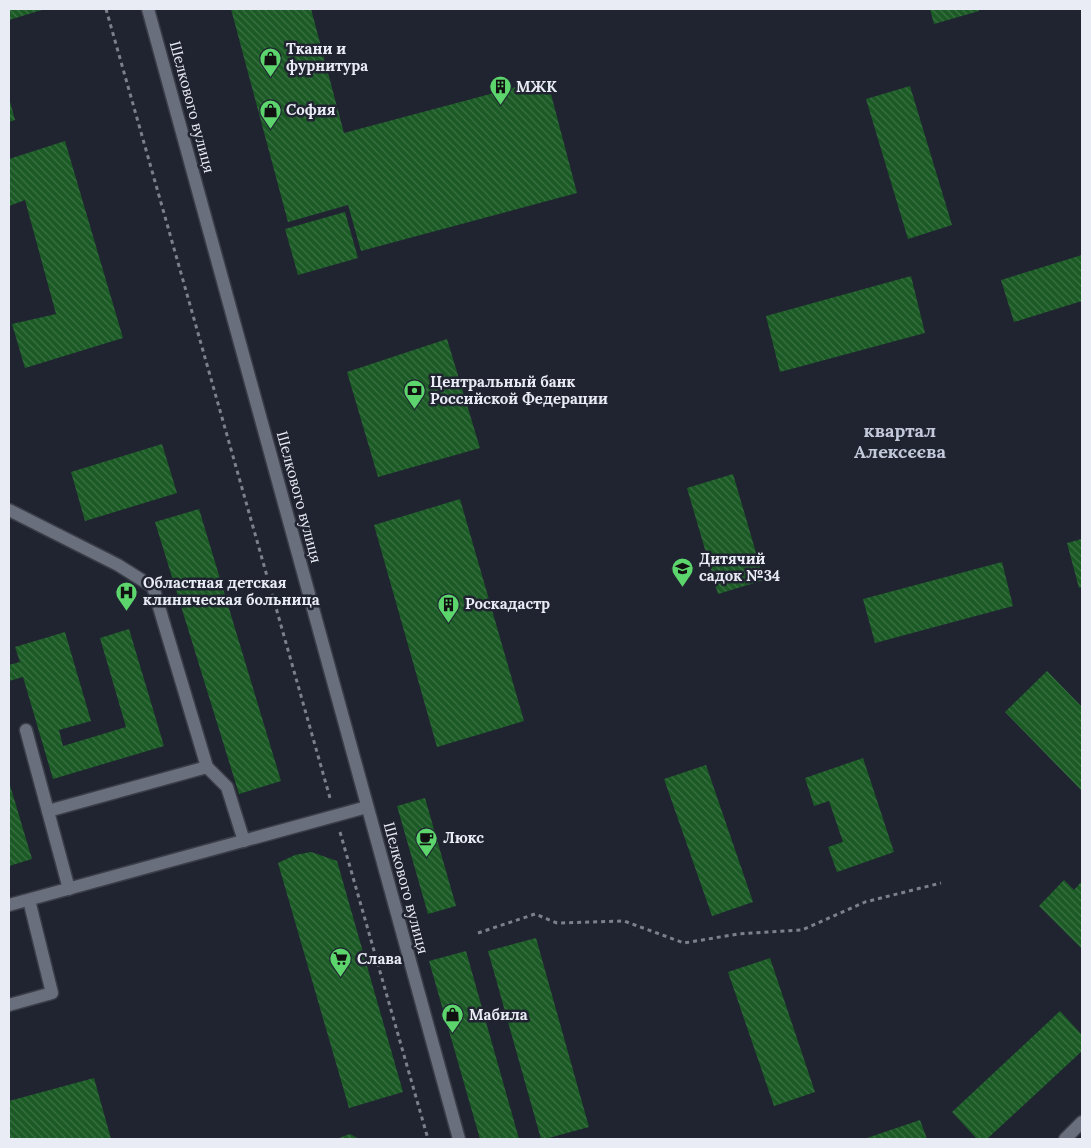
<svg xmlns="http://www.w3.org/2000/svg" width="1091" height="1148" font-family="Lora,serif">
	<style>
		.building { fill: url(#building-back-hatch) }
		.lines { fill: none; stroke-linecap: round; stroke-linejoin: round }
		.service-casing { stroke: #3b3e48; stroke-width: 15 }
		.minor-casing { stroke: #3b3e48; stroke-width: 15 }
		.tertiary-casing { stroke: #3b3e48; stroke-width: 15 }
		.path { stroke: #7c808a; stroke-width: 3; stroke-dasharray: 4 4; stroke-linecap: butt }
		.service { stroke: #6a6f7e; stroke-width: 12 }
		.minor { stroke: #6a6f7e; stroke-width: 12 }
		.tertiary { stroke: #6a6f7e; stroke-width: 12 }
		.labels { text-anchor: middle; stroke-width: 5; stroke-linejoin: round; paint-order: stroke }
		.poi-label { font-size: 15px; font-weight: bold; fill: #e9ecf4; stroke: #202431; text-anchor: start }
		.street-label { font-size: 15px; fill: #e9ecf4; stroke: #202431 }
		.quarter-label { font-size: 18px; font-weight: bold; fill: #c3c9da; stroke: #202431 }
	</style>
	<defs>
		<pattern id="building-back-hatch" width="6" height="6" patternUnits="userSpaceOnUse" patternTransform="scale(1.25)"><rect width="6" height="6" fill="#1b5a25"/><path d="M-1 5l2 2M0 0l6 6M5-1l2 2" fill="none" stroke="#3c7245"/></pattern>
	</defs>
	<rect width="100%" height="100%" fill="#202431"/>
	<g class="building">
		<polygon points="9,9 45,9 9,20"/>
		<polygon points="231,9 311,9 344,133 547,79 577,193 361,251 348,205 288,222"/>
		<polygon points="930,9 978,9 979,11 934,24"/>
		<polygon points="910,86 952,225 908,239 866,99"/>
		<polygon points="9,98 15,120 9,122"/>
		<polygon points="65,141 123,338 25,368 12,324 56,314 25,200 9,206 9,159"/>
		<polygon points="345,212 358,258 298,275 285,229"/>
		<polygon points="1082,255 1082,301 1014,322 1001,280"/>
		<polygon points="911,276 925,333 780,372 766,316"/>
		<polygon points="447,339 480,448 378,477 347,372"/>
		<polygon points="162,444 177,493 85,521 71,472"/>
		<polygon points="733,474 764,580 718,594 687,488"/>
		<polygon points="460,499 524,721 437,747 374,525"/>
		<polygon points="199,509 281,781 239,794 155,522"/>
		<polygon points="1082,539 1082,587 1079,588 1067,543"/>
		<polygon points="1002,562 1013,606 875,643 863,599"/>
		<polygon points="129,629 164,746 53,779 23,677 9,681 9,665 20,662 15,647 65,632 91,721 59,730 63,746 126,727 100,638"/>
		<polygon points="1047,671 1082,707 1082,791 1005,712"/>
		<polygon points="863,758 894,852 837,872 828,847 843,842 829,801 814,806 805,778"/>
		<polygon points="706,765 753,902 712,916 664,779"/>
		<polygon points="9,782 32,859 9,866"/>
		<polygon points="425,798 456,906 428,914 397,806"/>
		<polygon points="311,852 337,861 403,1092 349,1108 278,863 295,855"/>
		<polygon points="1064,880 1074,890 1082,881 1082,949 1039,906"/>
		<polygon points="536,938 589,1127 545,1139 541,1139 488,951"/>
		<polygon points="466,951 519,1139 480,1139 429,961"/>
		<polygon points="770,958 815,1092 774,1106 728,972"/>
		<polygon points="1060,1011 1082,1035 1082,1051 987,1139 977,1139 952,1112"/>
		<polygon points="94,1078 111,1139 9,1139 9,1101"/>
		<polygon points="920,1120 927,1139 864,1139"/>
		<polygon points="350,1134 359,1139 336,1139"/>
	</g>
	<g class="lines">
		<defs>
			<g id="service">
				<polyline points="9,510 118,565 153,587 207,767 227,787 244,841"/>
				<polyline points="26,730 69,889"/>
				<polyline points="48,811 207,767"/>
				<polyline points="9,905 367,807"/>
				<polyline points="9,1005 52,993 29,900"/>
			</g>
			<polyline id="minor" points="1065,1139 1082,1122"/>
			<polyline id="tertiary" points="148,9 459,1139"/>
		</defs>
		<use href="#service" class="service-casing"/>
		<use href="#minor" class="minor-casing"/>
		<use href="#tertiary" class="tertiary-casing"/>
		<g class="path">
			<polyline points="106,9 330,798"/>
			<polyline points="340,832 428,1139"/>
			<polyline points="478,933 535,914 557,923 624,921 684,943 738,934 802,930 865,902 941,883"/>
		</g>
		<use href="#service" class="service"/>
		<use href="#minor" class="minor"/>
		<use href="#tertiary" class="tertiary"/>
	</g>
	<defs>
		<symbol id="shop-pin" viewBox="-11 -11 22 30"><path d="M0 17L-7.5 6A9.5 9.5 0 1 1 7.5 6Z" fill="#5cd56d" stroke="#202431"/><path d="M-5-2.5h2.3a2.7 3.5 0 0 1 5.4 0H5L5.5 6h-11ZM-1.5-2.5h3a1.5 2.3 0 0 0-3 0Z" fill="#111"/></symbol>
		<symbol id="building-pin" viewBox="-11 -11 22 30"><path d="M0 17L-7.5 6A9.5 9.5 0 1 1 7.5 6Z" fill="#5cd56d" stroke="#202431"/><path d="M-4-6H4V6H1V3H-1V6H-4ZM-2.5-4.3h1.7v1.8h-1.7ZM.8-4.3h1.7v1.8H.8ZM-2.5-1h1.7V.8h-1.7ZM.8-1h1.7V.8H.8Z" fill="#111"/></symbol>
		<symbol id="bank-pin" viewBox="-11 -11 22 30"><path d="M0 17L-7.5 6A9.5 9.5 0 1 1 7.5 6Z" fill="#5cd56d" stroke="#202431"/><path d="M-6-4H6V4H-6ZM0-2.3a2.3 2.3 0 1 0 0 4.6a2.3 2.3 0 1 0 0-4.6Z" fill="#111"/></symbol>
		<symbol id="school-pin" viewBox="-11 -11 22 30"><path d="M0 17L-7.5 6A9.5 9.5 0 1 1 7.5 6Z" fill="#5cd56d" stroke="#202431"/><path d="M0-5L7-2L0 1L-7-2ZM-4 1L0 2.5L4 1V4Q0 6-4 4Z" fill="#111"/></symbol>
		<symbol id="hospital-pin" viewBox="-11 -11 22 30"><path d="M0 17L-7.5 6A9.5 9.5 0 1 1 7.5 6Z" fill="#5cd56d" stroke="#202431"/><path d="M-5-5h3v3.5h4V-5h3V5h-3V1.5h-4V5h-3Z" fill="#111"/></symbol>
		<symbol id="cafe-pin" viewBox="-11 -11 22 30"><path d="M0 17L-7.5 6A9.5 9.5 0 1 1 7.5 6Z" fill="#5cd56d" stroke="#202431"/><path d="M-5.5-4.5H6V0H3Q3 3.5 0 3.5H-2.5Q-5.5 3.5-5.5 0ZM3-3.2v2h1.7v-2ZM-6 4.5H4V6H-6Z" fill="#111"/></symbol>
		<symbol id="supermarket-pin" viewBox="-11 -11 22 30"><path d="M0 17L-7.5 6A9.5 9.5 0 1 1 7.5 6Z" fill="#5cd56d" stroke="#202431"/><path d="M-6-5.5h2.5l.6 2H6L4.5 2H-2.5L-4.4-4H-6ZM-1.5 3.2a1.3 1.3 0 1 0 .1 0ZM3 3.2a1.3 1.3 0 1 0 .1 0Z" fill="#111"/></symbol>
	</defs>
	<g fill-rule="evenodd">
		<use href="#shop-pin" x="258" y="46" width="25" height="34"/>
		<use href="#building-pin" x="488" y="74" width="25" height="34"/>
		<use href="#shop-pin" x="258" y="98" width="25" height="34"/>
		<use href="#bank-pin" x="402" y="378" width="25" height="34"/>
		<use href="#school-pin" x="670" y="556" width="25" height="34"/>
		<use href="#hospital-pin" x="114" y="580" width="25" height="34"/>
		<use href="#building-pin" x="436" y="592" width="25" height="34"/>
		<use href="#cafe-pin" x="414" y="826" width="25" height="34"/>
		<use href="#supermarket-pin" x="328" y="946" width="25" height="34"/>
		<use href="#shop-pin" x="440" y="1002" width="25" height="34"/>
	</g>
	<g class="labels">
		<g class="poi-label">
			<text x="286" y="54">Ткани и<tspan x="286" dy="17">фурнитура</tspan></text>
			<text x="516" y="92">МЖК</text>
			<text x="286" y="115">София</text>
			<text x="430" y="387">Центральный банк<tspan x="430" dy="17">Российской Федерации</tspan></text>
			<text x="699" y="564">Дитячий<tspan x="699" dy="17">садок №34</tspan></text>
			<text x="143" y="588">Областная детская<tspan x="143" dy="17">клиническая больница</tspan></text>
			<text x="465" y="609">Роскадастр</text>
			<text x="443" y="843">Люкс</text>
			<text x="357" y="964">Слава</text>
			<text x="469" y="1020">Мабила</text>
		</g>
		<g class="street-label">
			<text transform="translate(192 107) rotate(75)" y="5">Шелкового вулиця</text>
			<text transform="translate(299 497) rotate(75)" y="5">Шелкового вулиця</text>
			<text transform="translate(406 888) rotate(75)" y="5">Шелкового вулиця</text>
		</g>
		<g class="quarter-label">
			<text x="900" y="437">квартал<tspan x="900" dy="21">Алексєєва</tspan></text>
		</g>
	</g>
	<rect width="1091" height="1148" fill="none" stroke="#e9ecf4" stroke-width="20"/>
</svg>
